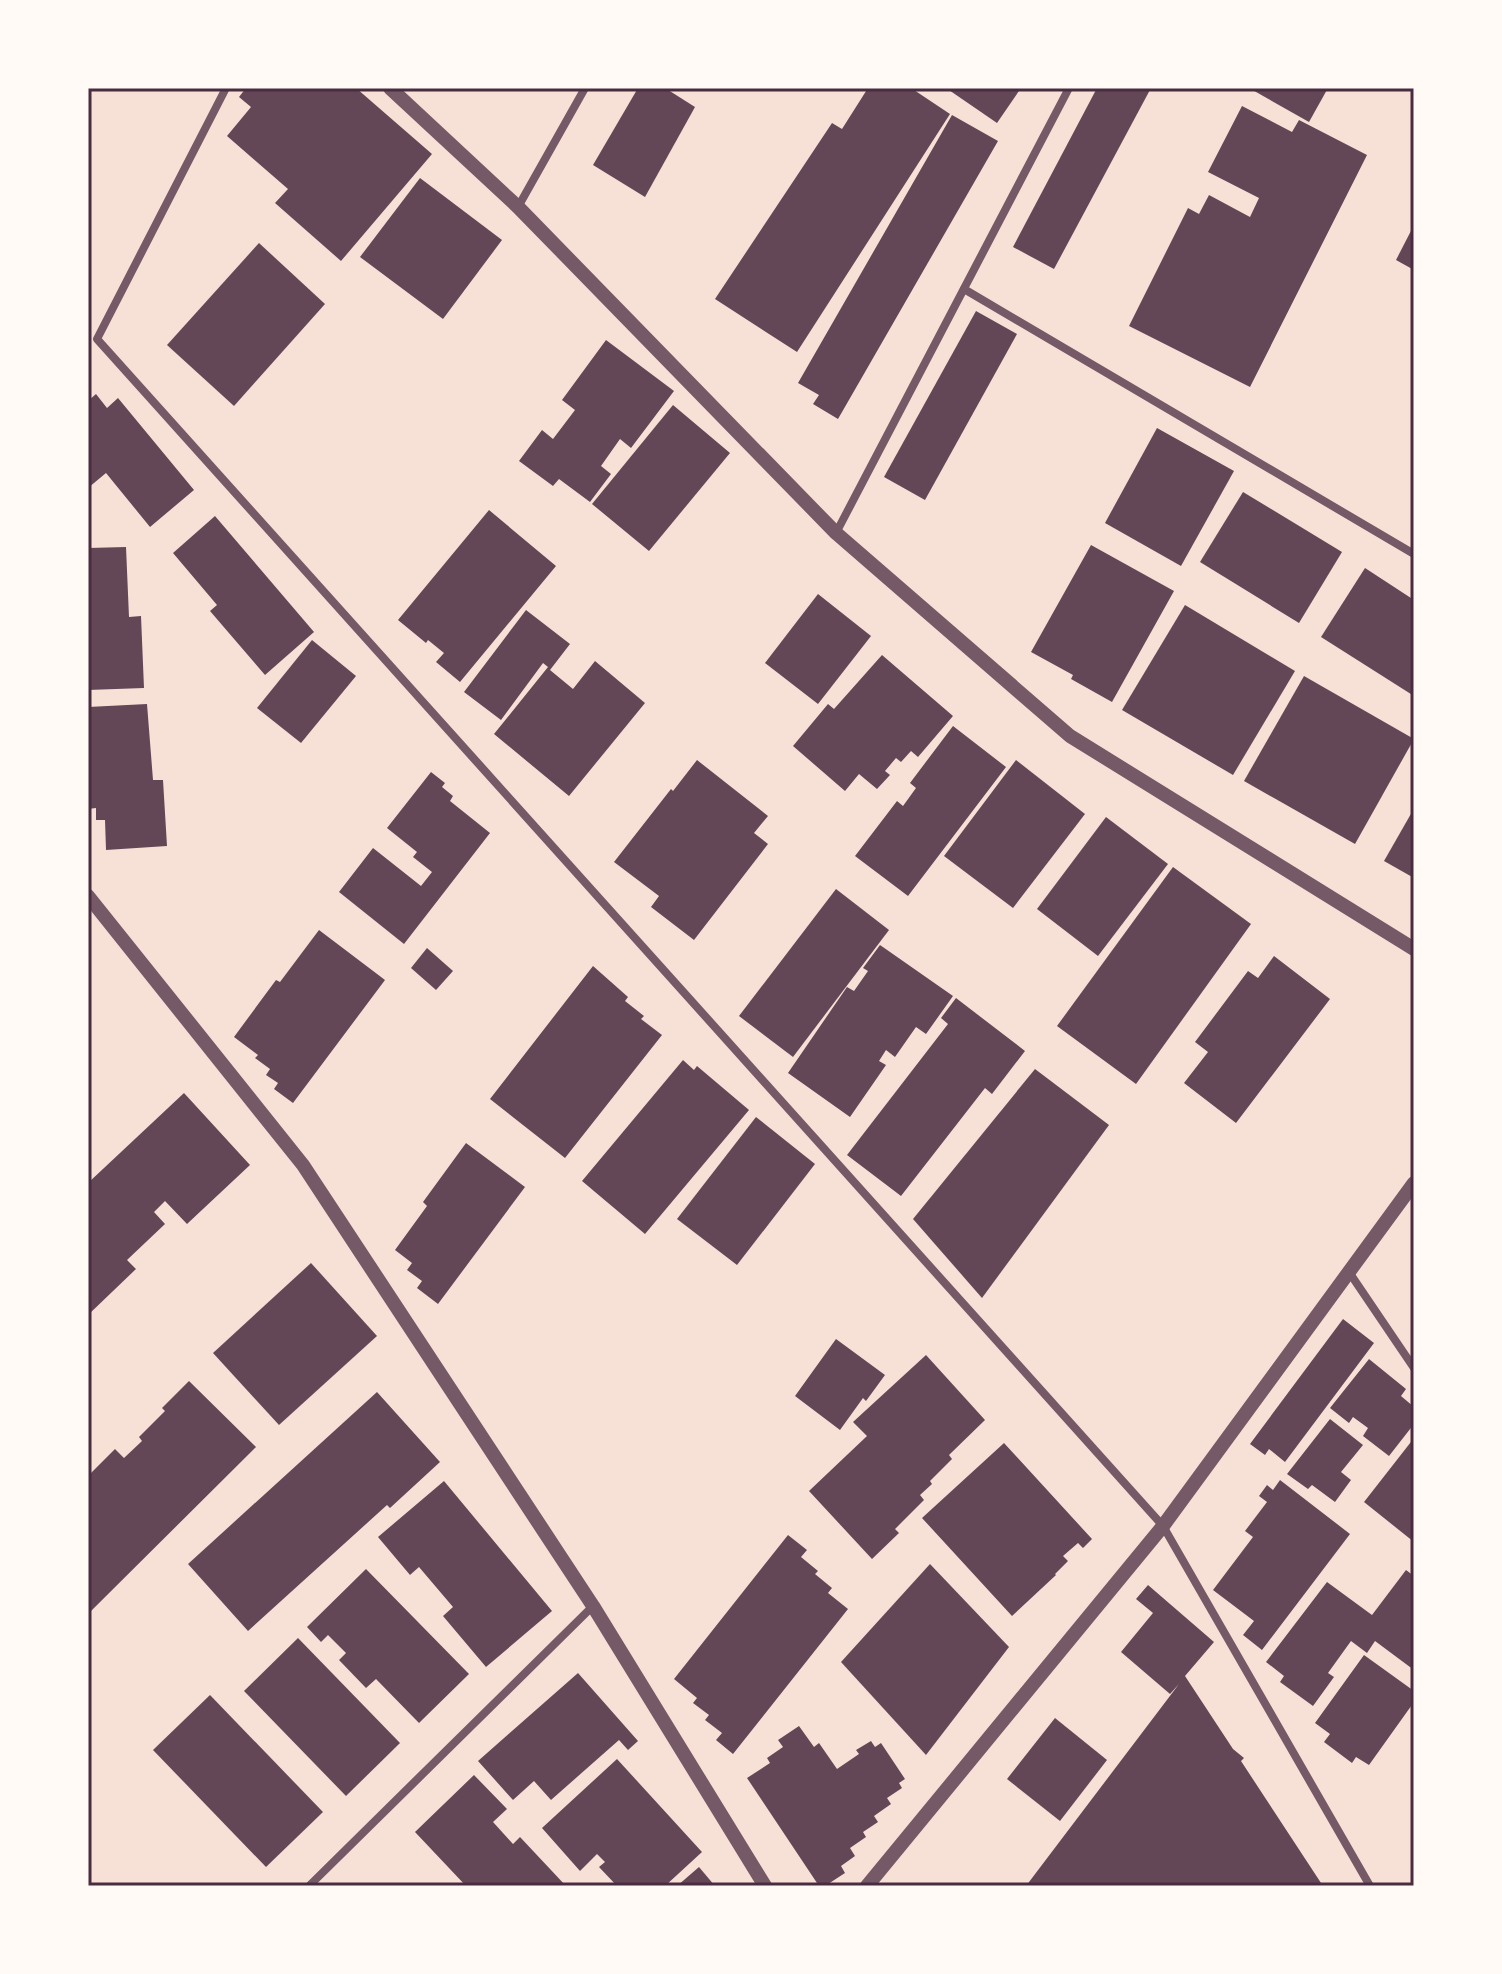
<svg xmlns="http://www.w3.org/2000/svg" width="1502" height="1974" font-family="'Open Sans',sans-serif">
	<style>
		.building { fill: #644757 }
		.lines { fill: none; stroke-linecap: round; stroke-linejoin: round }
		.minor { stroke: #755966; stroke-width: 8 }
		.tertiary { stroke: #755966; stroke-width: 14 }
		.neatline { fill: none; stroke: #4a2c40; stroke-width: 3 }
	</style>
	<rect width="100%" height="100%" fill="#f7e1d7"/>
	<g class="building">
		<polygon points="246,88 356,88 432,154 341,261 275,203 288,189 227,136 251,107 239,97"/>
		<polygon points="638,88 665,88 695,107 645,197 593,165"/>
		<polygon points="868,88 911,88 950,114 797,352 715,299 832,123 842,129"/>
		<polygon points="946,88 1021,88 997,123"/>
		<polygon points="1097,88 1151,88 1054,269 1013,247"/>
		<polygon points="1249,88 1328,88 1309,122"/>
		<polygon points="1242,106 1292,132 1299,120 1367,155 1250,387 1129,326 1188,208 1199,214 1209,195 1250,217 1259,198 1208,172"/>
		<polygon points="952,115 998,141 838,419 813,404 819,395 798,383"/>
		<polygon points="420,178 502,240 443,319 360,257"/>
		<polygon points="1414,225 1414,270 1396,260"/>
		<polygon points="259,243 325,304 234,406 167,345"/>
		<polygon points="976,311 1017,334 925,500 884,477"/>
		<polygon points="606,340 674,391 631,448 620,439 601,466 611,474 590,502 559,479 553,486 519,461 542,430 553,439 575,410 562,400"/>
		<polygon points="96,394 107,408 118,398 194,490 150,527 106,473 88,488 88,401"/>
		<polygon points="673,405 730,453 649,551 592,504"/>
		<polygon points="1157,428 1234,471 1181,566 1105,523"/>
		<polygon points="1243,492 1342,552 1299,623 1200,562"/>
		<polygon points="489,510 556,566 460,682 436,662 444,653 428,640 426,643 398,620"/>
		<polygon points="215,516 314,632 265,675 210,611 217,605 173,553"/>
		<polygon points="1091,545 1174,591 1112,702 1071,679 1073,675 1031,652"/>
		<polygon points="126,547 129,617 141,616 144,688 88,690 88,548"/>
		<polygon points="1365,568 1414,600 1414,696 1321,637"/>
		<polygon points="818,594 871,636 818,704 765,663"/>
		<polygon points="1185,605 1295,671 1233,775 1122,710"/>
		<polygon points="526,610 570,644 550,670 573,689 595,661 645,703 569,796 494,734 548,667 543,663 501,720 464,692"/>
		<polygon points="312,640 356,676 301,743 257,708"/>
		<polygon points="882,655 953,716 918,757 911,751 901,762 896,758 885,771 890,775 877,789 859,774 845,791 793,746 828,704 834,709"/>
		<polygon points="1304,676 1414,739 1355,844 1244,781"/>
		<polygon points="147,704 153,780 163,780 167,846 106,850 105,820 96,820 96,808 88,809 88,707"/>
		<polygon points="953,726 1006,767 908,896 855,856 897,801 903,806 916,788 910,783"/>
		<polygon points="697,760 768,816 754,833 768,844 694,940 651,907 659,896 614,862 671,789 673,791"/>
		<polygon points="1016,760 1085,814 1013,908 944,856"/>
		<polygon points="431,772 445,783 442,787 453,796 450,801 490,833 404,944 339,892 373,848 421,886 432,872 413,857 417,852 387,828"/>
		<polygon points="1412,812 1414,813 1414,878 1384,861"/>
		<polygon points="1106,817 1168,864 1098,956 1037,909"/>
		<polygon points="1173,867 1251,924 1136,1084 1057,1026"/>
		<polygon points="836,889 889,930 793,1057 739,1016"/>
		<polygon points="319,930 385,980 293,1103 274,1089 278,1083 266,1075 270,1069 255,1058 258,1055 234,1037 276,980 280,982"/>
		<polygon points="880,945 953,996 926,1034 916,1027 895,1057 886,1050 879,1061 886,1065 850,1117 788,1073 847,987 854,991 868,971 863,968"/>
		<polygon points="427,948 453,971 436,990 411,968"/>
		<polygon points="1274,956 1330,999 1236,1123 1184,1083 1208,1052 1195,1042 1248,971 1258,978"/>
		<polygon points="593,966 628,997 625,1001 644,1016 641,1019 662,1035 565,1158 490,1099"/>
		<polygon points="956,998 1025,1051 992,1094 985,1088 901,1196 847,1155 948,1024 941,1018"/>
		<polygon points="683,1060 694,1070 697,1066 749,1110 645,1234 582,1181"/>
		<polygon points="1035,1069 1109,1125 982,1298 913,1219"/>
		<polygon points="184,1093 250,1165 187,1224 165,1201 154,1212 165,1224 127,1260 136,1269 88,1315 88,1183"/>
		<polygon points="756,1117 815,1164 737,1265 677,1219"/>
		<polygon points="466,1143 525,1187 438,1304 417,1288 422,1281 407,1270 412,1263 395,1250 427,1206 423,1202"/>
		<polygon points="311,1263 377,1336 279,1425 213,1353"/>
		<polygon points="1343,1319 1374,1343 1285,1462 1269,1449 1265,1455 1250,1444"/>
		<polygon points="836,1339 885,1375 866,1401 863,1398 840,1430 795,1396"/>
		<polygon points="926,1355 985,1420 949,1455 952,1459 930,1481 932,1484 920,1495 924,1500 895,1529 899,1533 872,1559 809,1491 867,1436 853,1422"/>
		<polygon points="1369,1359 1406,1389 1401,1396 1414,1407 1414,1424 1389,1456 1363,1436 1368,1428 1353,1417 1349,1423 1330,1408"/>
		<polygon points="189,1381 256,1447 88,1614 88,1476 115,1449 124,1458 142,1441 139,1437 165,1411 162,1408"/>
		<polygon points="377,1392 440,1462 390,1508 387,1505 248,1631 188,1564"/>
		<polygon points="1330,1419 1363,1445 1341,1472 1351,1480 1335,1502 1312,1485 1308,1489 1287,1474"/>
		<polygon points="1414,1438 1414,1542 1364,1502"/>
		<polygon points="1004,1443 1092,1539 1083,1548 1078,1543 1063,1556 1068,1561 1055,1574 1056,1575 1012,1616 922,1518"/>
		<polygon points="1280,1480 1350,1534 1262,1650 1243,1635 1254,1621 1213,1590 1253,1537 1245,1531 1267,1502 1259,1496 1267,1485 1273,1490"/>
		<polygon points="444,1481 552,1611 486,1667 443,1616 453,1607 419,1567 410,1575 378,1537"/>
		<polygon points="788,1535 807,1550 801,1557 818,1571 815,1574 832,1588 828,1593 848,1609 733,1754 716,1740 722,1733 705,1720 709,1715 693,1703 697,1698 674,1679"/>
		<polygon points="930,1564 1009,1647 926,1755 841,1662"/>
		<polygon points="366,1569 469,1674 419,1723 376,1679 366,1688 339,1660 346,1653 328,1635 321,1642 307,1627"/>
		<polygon points="1406,1570 1414,1576 1414,1670 1375,1641 1367,1653 1351,1641 1328,1673 1334,1677 1313,1706 1280,1682 1284,1676 1266,1662 1327,1582 1372,1615"/>
		<polygon points="1148,1585 1214,1642 1185,1676 1233,1749 1244,1758 1241,1761 1323,1886 1026,1886 1179,1684 1170,1694 1121,1652 1153,1613 1136,1599"/>
		<polygon points="298,1638 400,1743 346,1796 244,1691"/>
		<polygon points="1364,1655 1414,1691 1414,1702 1369,1765 1356,1757 1352,1763 1324,1742 1330,1734 1315,1723"/>
		<polygon points="578,1673 638,1741 628,1750 619,1740 551,1800 534,1781 513,1800 478,1761"/>
		<polygon points="210,1695 323,1812 266,1867 153,1750"/>
		<polygon points="1055,1718 1107,1760 1060,1821 1007,1779"/>
		<polygon points="799,1726 814,1747 819,1743 837,1769 859,1754 856,1750 871,1741 875,1747 881,1743 905,1779 899,1783 902,1788 887,1798 891,1804 874,1816 878,1822 863,1832 866,1837 850,1848 855,1856 841,1866 845,1873 825,1886 819,1886 747,1778 770,1763 767,1758 783,1747 778,1740"/>
		<polygon points="617,1759 702,1852 665,1886 617,1886 599,1867 605,1862 597,1854 580,1871 542,1828"/>
		<polygon points="474,1775 507,1809 493,1822 513,1844 520,1837 566,1886 466,1886 415,1832"/>
		<polygon points="699,1867 715,1886 677,1886"/>
	</g>
	<g class="lines">
		<g class="minor">
			<polyline points="226,88 97,339 1163,1526 1370,1886"/>
			<polyline points="518,207 585,88"/>
			<polyline points="964,289 1414,554"/>
			<polyline points="836,533 1069,88"/>
			<polyline points="1349,1272 1414,1368"/>
			<polyline points="309,1886 593,1606"/>
		</g>
		<g class="tertiary">
			<polyline points="390,88 518,207 836,533 1070,736 1414,949"/>
			<polyline points="88,896 303,1165 593,1606 765,1886"/>
			<polyline points="867,1886 1163,1526 1414,1183"/>
		</g>
	</g>
	<rect width="1502" height="1974" fill="none" stroke="#fffaf5" stroke-width="180"/>
	<rect x="90" y="90" width="1322" height="1794" class="neatline"/>
</svg>
